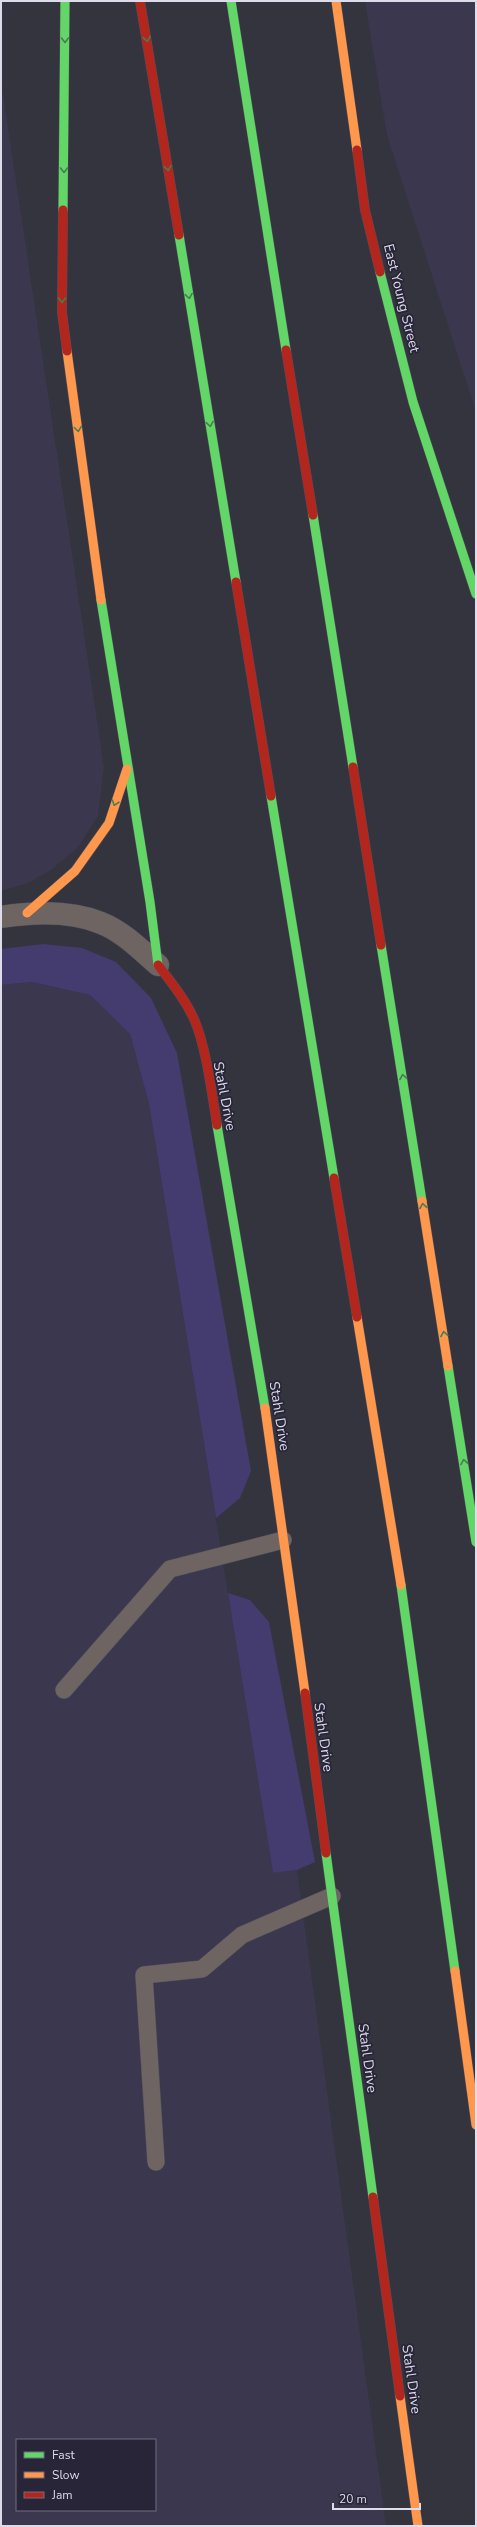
<svg xmlns="http://www.w3.org/2000/svg" width="477" height="2527" font-family="'Nunito Sans',sans-serif">
	<style>
		.built { fill: #3a374f; fill-rule: evenodd }
		.green { fill: #443b6e }
		.lines { fill: none; stroke-linecap: round; stroke-linejoin: round }
		.lane-casing { stroke: #50505a; stroke-width: 18 }
		.street-casing { stroke: #50505a; stroke-width: 23 }
		.fast-casing { stroke: #50505a; stroke-width: 10 }
		.slow-casing { stroke: #50505a; stroke-width: 10 }
		.jam-casing { stroke: #50505a; stroke-width: 10 }
		.lane { stroke: #6e6462; stroke-width: 17 }
		.street { stroke: #6e6462; stroke-width: 22 }
		.fast { stroke: #63d668; stroke-width: 9 }
		.slow { stroke: #ff974d; stroke-width: 9 }
		.jam { stroke: #b3261e; stroke-width: 9 }
		.oneway { stroke: #467e50 }
		.labels { text-anchor: middle; stroke-width: 3.5; stroke-linejoin: round; paint-order: stroke }
		.street-label { font-size: 14px; fill: #dddcea; stroke: #282539 }
	</style>
	<rect width="100%" height="100%" fill="#34343f"/>
	<g class="built">
		<polygon points="365,1 476,1 476,412 387,135"/>
		<polygon points="1,81 104,767 98,816 78,847 51,870 28,883 1,891"/>
		<path d="M32 982 90 995 130 1034 149 1104 273 1873 297 1870 386 2526H1V985ZM17 2440H155V2510H17Z"/>
	</g>
	<g class="green">
		<polygon points="43,944 82,948 116,962 151,998 177,1053 251,1471 240,1498 216,1518 149,1104 130,1034 90,995 32,982 1,985 1,949"/>
		<polygon points="228,1593 250,1600 269,1622 315,1862 297,1870 273,1873"/>
	</g>
	<g class="lines">
		<defs>
			<g id="lane">
				<polyline points="64,1690 170,1569 283,1540"/>
				<polyline points="156,2162 144,1975 202,1969 242,1935 332,1896"/>
			</g>
			<path id="street" d="M1 917C33 912 70 910 101 923 122 931 141 950 158 965"/>
			<g id="fast">
				<polyline points="231,1 286,350"/>
				<polyline points="63,210 65,1"/>
				<polyline points="179,235 236,582"/>
				<polyline points="380,272 413,402 476,594"/>
				<polyline points="313,515 353,767"/>
				<polyline points="101,600 150,902 158,965"/>
				<polyline points="271,796 334,1178"/>
				<polyline points="381,945 422,1201"/>
				<polyline points="217,1125 265,1408"/>
				<polyline points="448,1366 476,1542"/>
				<polyline points="401,1585 455,1971"/>
				<polyline points="326,1853 373,2197"/>
			</g>
			<g id="slow">
				<polyline points="336,1 357,150"/>
				<polyline points="67,351 101,600"/>
				<polyline points="27,913 75,871 109,823 127,769"/>
				<polyline points="422,1201 448,1366"/>
				<polyline points="357,1317 401,1585"/>
				<polyline points="265,1408 305,1693"/>
				<polyline points="455,1971 476,2125"/>
				<polyline points="400,2396 418,2526"/>
			</g>
			<g id="jam">
				<polyline points="140,1 179,235"/>
				<polyline points="357,150 365,210 380,272"/>
				<polyline points="63,210 62,312 67,351"/>
				<polyline points="286,350 313,515"/>
				<polyline points="236,582 271,796"/>
				<polyline points="353,767 381,945"/>
				<path d="M158 965C171 982 185 999 194 1019 206 1046 212 1094 217 1125"/>
				<polyline points="334,1178 357,1317"/>
				<polyline points="305,1693 326,1853"/>
				<polyline points="373,2197 400,2396"/>
			</g>
		</defs>
		<use href="#lane" class="lane-casing"/>
		<use href="#street" class="street-casing"/>
		<use href="#fast" class="fast-casing"/>
		<use href="#slow" class="slow-casing"/>
		<use href="#jam" class="jam-casing"/>
		<use href="#lane" class="lane"/>
		<use href="#street" class="street"/>
		<use href="#fast" class="fast"/>
		<use href="#slow" class="slow"/>
		<use href="#jam" class="jam"/>
	</g>
	<defs><path id="oneway-chevron" d="M-2-3.5L2.5 0L-2 3.5" fill="none" stroke-width="1.6" stroke-linecap="round" stroke-linejoin="round"/></defs>
	<g class="oneway">
		<use href="#oneway-chevron" transform="translate(147 39) rotate(81)"/>
		<use href="#oneway-chevron" transform="translate(65 40) rotate(90)"/>
		<use href="#oneway-chevron" transform="translate(168 168) rotate(81)"/>
		<use href="#oneway-chevron" transform="translate(64 170) rotate(90)"/>
		<use href="#oneway-chevron" transform="translate(189 296) rotate(81)"/>
		<use href="#oneway-chevron" transform="translate(62 300) rotate(91)"/>
		<use href="#oneway-chevron" transform="translate(210 424) rotate(81)"/>
		<use href="#oneway-chevron" transform="translate(78 429) rotate(82)"/>
		<use href="#oneway-chevron" transform="translate(115 803) rotate(109)"/>
		<use href="#oneway-chevron" transform="translate(403 1077) rotate(-99)"/>
		<use href="#oneway-chevron" transform="translate(423 1206) rotate(-99)"/>
		<use href="#oneway-chevron" transform="translate(444 1334) rotate(-99)"/>
		<use href="#oneway-chevron" transform="translate(464 1462) rotate(-99)"/>
	</g>
	<g class="labels">
		<g class="street-label">
			<text transform="translate(402 298) rotate(76)" y="5">East Young Street</text>
			<text transform="translate(225 1096) rotate(79)" y="5">Stahl Drive</text>
			<text transform="translate(280 1416) rotate(81)" y="5">Stahl Drive</text>
			<text transform="translate(324 1737) rotate(82)" y="5">Stahl Drive</text>
			<text transform="translate(368 2058) rotate(82)" y="5">Stahl Drive</text>
			<text transform="translate(412 2379) rotate(82)" y="5">Stahl Drive</text>
		</g>
	</g>
	<rect width="477" height="2527" fill="none" stroke="#dddcea" stroke-width="4"/>
	<rect x="16" y="2439" width="140" height="72" fill="#282539" stroke="#706e80"/>
	<rect x="24" y="2452" width="20" height="6" fill="#63d668" stroke="#706e80"/>
	<text x="52" y="2459" font-size="12" fill="#dddcea">Fast</text>
	<rect x="24" y="2472" width="20" height="6" fill="#ff974d" stroke="#706e80"/>
	<text x="52" y="2479" font-size="12" fill="#dddcea">Slow</text>
	<rect x="24" y="2492" width="20" height="6" fill="#b3261e" stroke="#706e80"/>
	<text x="52" y="2499" font-size="12" fill="#dddcea">Jam</text>
	<path d="M333 2503v6h87v-6" fill="none" stroke="#dddcea" stroke-width="2"/>
	<text x="339" y="2503" font-size="12" fill="#dddcea" stroke="#282539" stroke-width="3" paint-order="stroke">20 m</text>
</svg>
